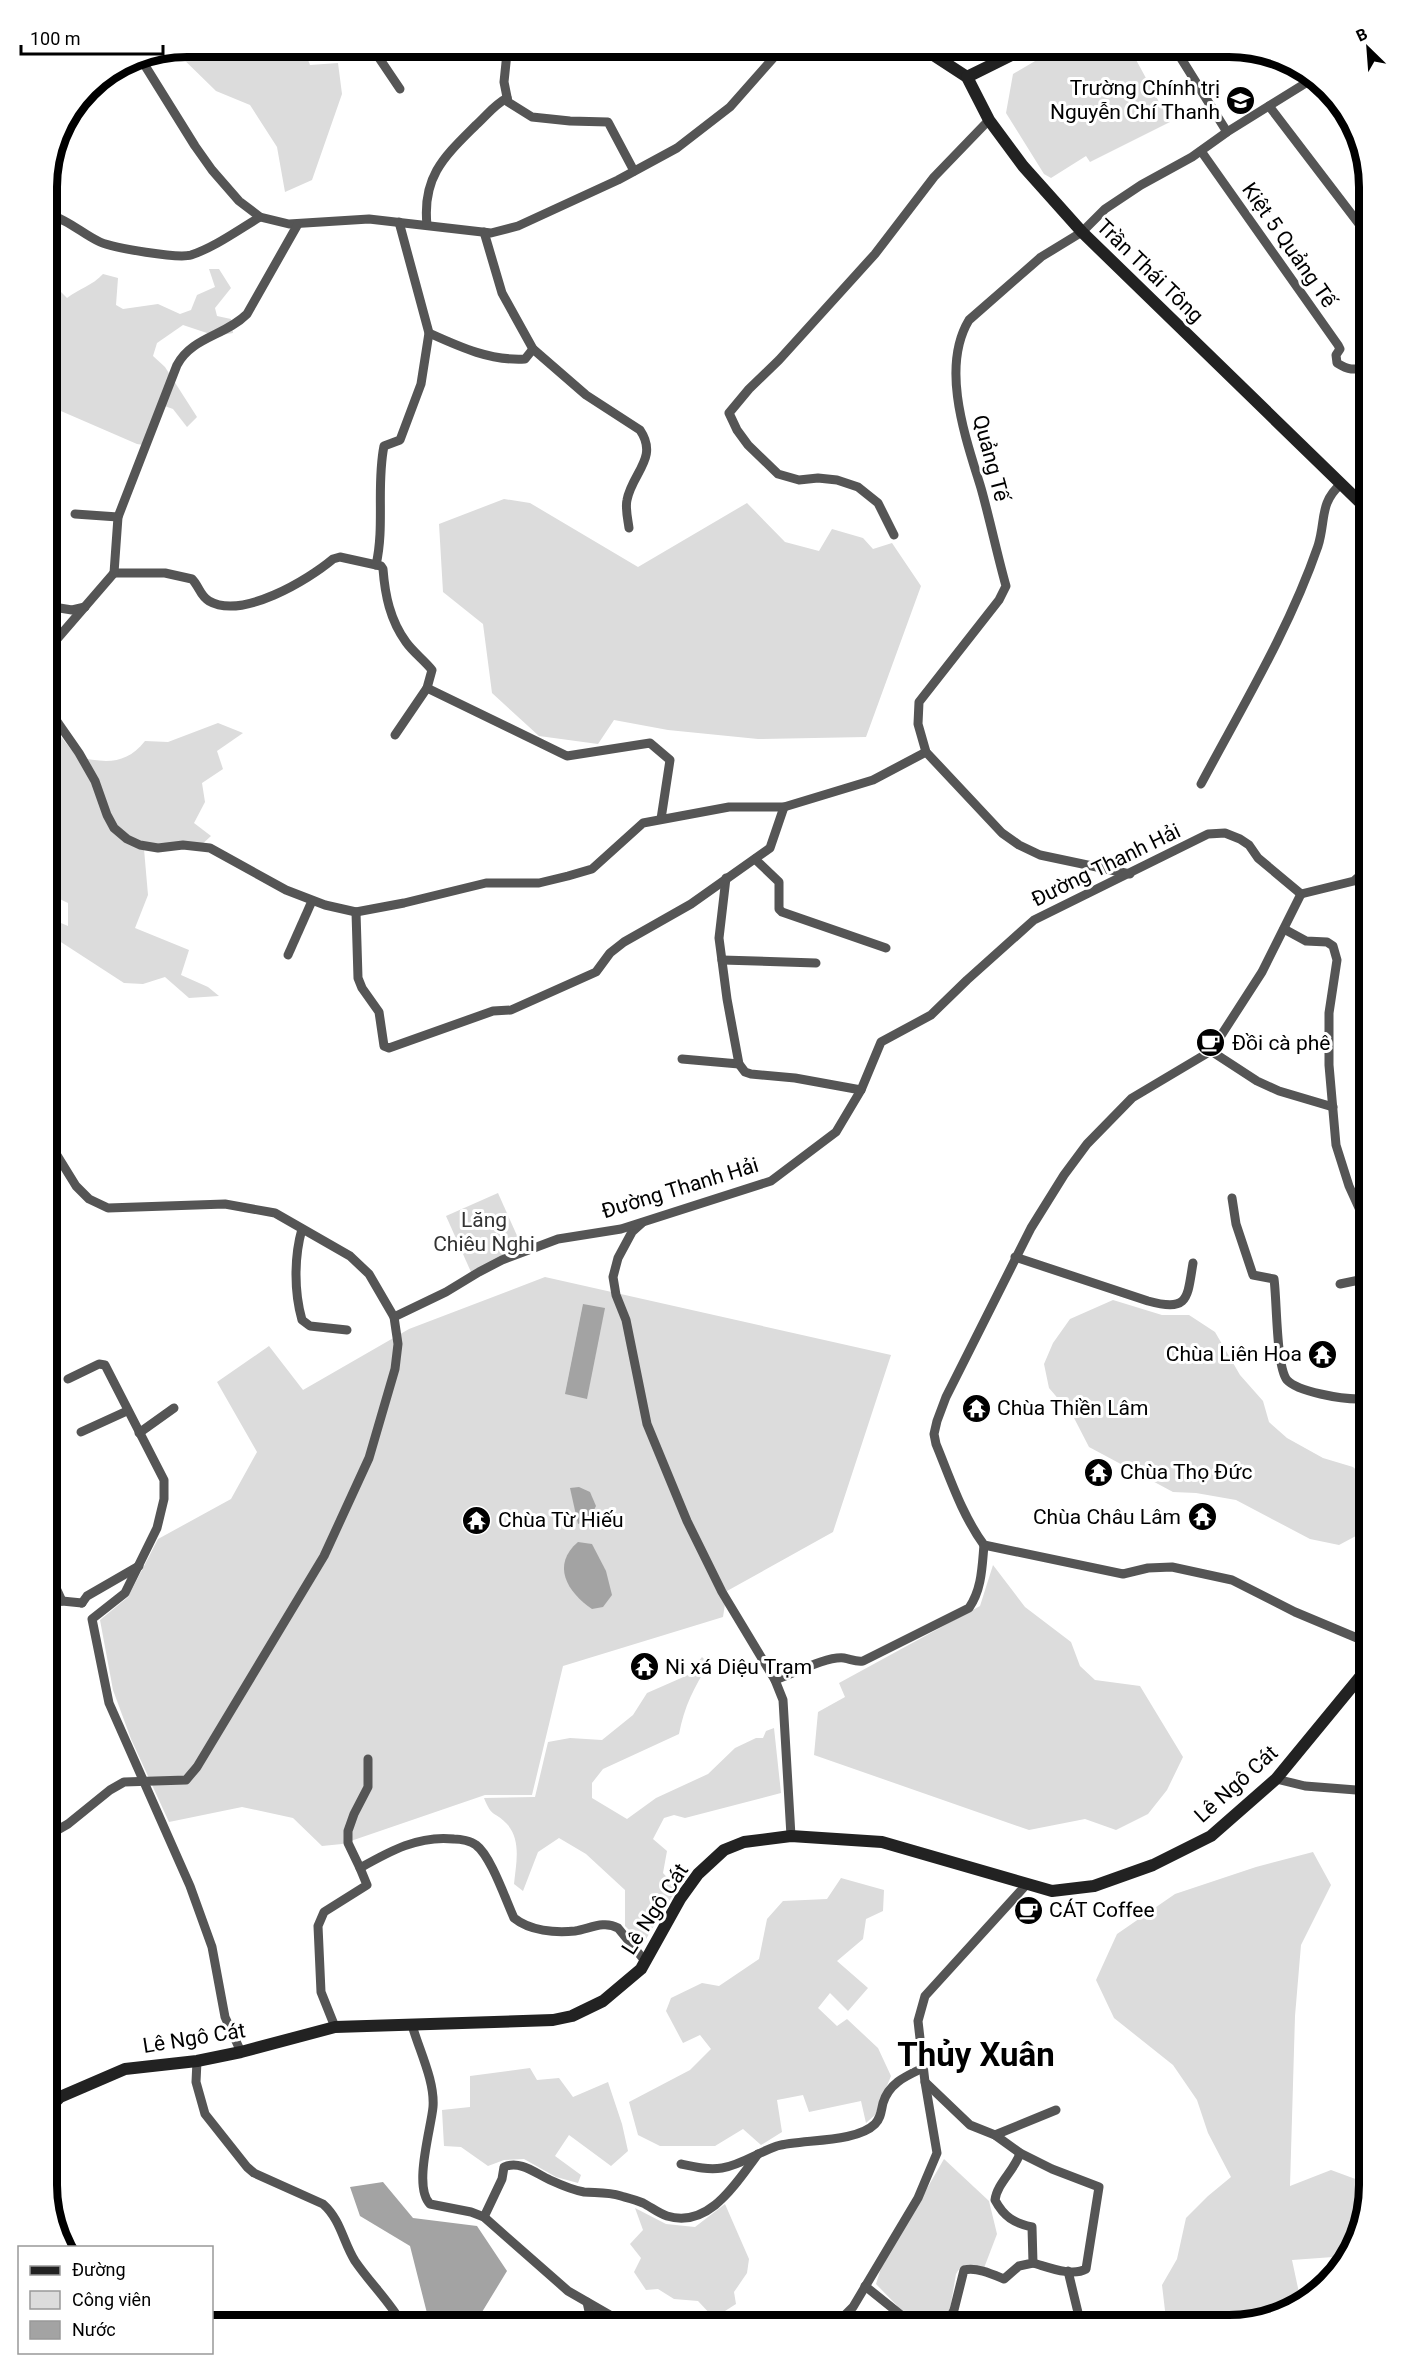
<svg xmlns="http://www.w3.org/2000/svg" width="1416" height="2372" font-family="Roboto,sans-serif">
	<style>
		.green { fill: #dcdcdc }
		.water { fill: #a3a3a3 }
		.lines { fill: none; stroke-linecap: round; stroke-linejoin: round }
		.street { stroke: #555; stroke-width: 9 }
		.secondary { stroke: #222; stroke-width: 12 }
		.labels { text-anchor: middle; stroke-width: 6; stroke-linejoin: round; paint-order: stroke }
		.poi-label { font-size: 21px; fill: #000; stroke: #fff; text-anchor: start }
		.street-label { font-size: 21px; fill: #000; stroke: #fff }
		.park-label { font-size: 21px; fill: #333; stroke: #fff }
		.town-label { font-size: 33px; font-weight: bold; fill: #000; stroke: #fff }
		.rim { fill: none; stroke: #000; stroke-width: 8 }
	</style>
	<rect width="100%" height="100%" fill="#fff"/>
	<g class="green">
		<polygon points="187,47 303,47 310,65 338,63 342,94 312,180 285,192 277,147 250,105 216,91 173,49"/>
		<polygon points="1059,47 1129,47 1170,122 1090,162 1086,156 1051,178 1044,174 1006,113 1013,74"/>
		<path d="M209 269H219L231 288 215 308 217 316 231 319 233 333 216 336 183 325 157 343 153 356 165 367 197 417 187 427 173 409 162 405 150 446 137 444 47 405V278L67 298C79 289 93 285 103 274L118 278 116 305 123 309 158 304 180 314 191 310 197 295 215 287Z"/>
		<polygon points="504,499 530,503 638,567 747,503 785,542 819,551 832,529 863,538 873,549 892,543 921,586 866,737 758,739 668,730 614,720 598,744 539,736 492,693 483,624 443,592 439,524"/>
		<path d="M47 719 77 757C106 763 126 765 145 741L168 742 218 723 243 733 217 751 223 769 202 783 205 802 194 823 211 836 199 847 144 849 148 895 135 928 189 950 181 975 208 987 219 996 189 998 165 977 143 984 124 983 47 933V917L68 926V903L47 893Z"/>
		<polygon points="498,1193 523,1249 471,1272 446,1216"/>
		<polygon points="545,1277 891,1355 833,1532 727,1591 723,1617 563,1666 532,1795 485,1795 342,1844 322,1846 293,1818 242,1807 169,1822 131,1739 113,1690 100,1620 128,1597 158,1539 231,1499 257,1452 217,1382 269,1346 303,1390 409,1329"/>
		<polygon points="1113,1300 1162,1315 1189,1315 1215,1332 1240,1375 1263,1401 1269,1422 1287,1438 1323,1458 1353,1467 1369,1482 1369,1529 1339,1545 1310,1539 1236,1500 1196,1493 1173,1492 1089,1447 1073,1416 1049,1388 1044,1364 1053,1343 1070,1319"/>
		<polygon points="993,1565 1025,1607 1071,1642 1080,1666 1095,1680 1140,1686 1183,1757 1167,1790 1148,1814 1116,1830 1085,1819 1029,1830 814,1755 818,1712 845,1697 839,1683 980,1606"/>
		<path d="M702 1657 709 1664C694 1687 684 1707 679 1734L603 1769 592 1783V1798L627 1819 656 1798 708 1774 735 1748 756 1738H763L766 1731 774 1728 781 1793 685 1818 674 1815 664 1818 653 1839 667 1851 663 1873 677 1888 643 1944 625 1926V1890L586 1854 559 1838 538 1852 523 1891 514 1884C516 1864 522 1839 506 1823 493 1810 492 1818 484 1798L535 1797 548 1742 570 1738 602 1740 633 1715 647 1693 688 1675Z"/>
		<path d="M1313 1852 1331 1885 1301 1945 1295 2016 1290 2186 1331 2170 1369 2184 1346 2263 1340 2268 1333 2257 1292 2260 1301 2302C1272 2328 1202 2325 1165 2325L1166 2319 1162 2285 1177 2259 1186 2218 1208 2196 1231 2177 1208 2133 1197 2100 1173 2065 1114 2018 1096 1980 1117 1934 1175 1894 1256 1867Z"/>
		<polygon points="841,1878 884,1890 883,1911 866,1919 863,1939 837,1961 868,1988 848,2011 830,1993 818,2008 837,2026 847,2019 878,2048 891,2076 875,2115 866,2123 861,2101 809,2112 803,2095 777,2100 782,2132 761,2145 743,2129 715,2146 660,2146 638,2135 629,2102 690,2070 711,2049 700,2035 683,2043 666,2011 671,1998 702,1983 719,1986 759,1959 767,1919 783,1901 827,1899"/>
		<polygon points="530,2068 537,2080 559,2078 573,2097 608,2082 622,2124 628,2151 611,2166 569,2135 555,2156 581,2175 578,2183 556,2177 524,2159 504,2160 488,2166 461,2147 444,2146 442,2110 470,2107 470,2076"/>
		<polygon points="944,2159 989,2201 997,2234 984,2268 961,2266 956,2274 950,2309 939,2325 916,2325 876,2284 881,2268"/>
		<polygon points="725,2204 749,2259 747,2273 734,2292 736,2304 714,2318 698,2301 674,2299 658,2289 646,2290 634,2272 641,2258 630,2244 643,2230 635,2208 666,2224 695,2227"/>
	</g>
	<g class="water">
		<polygon points="583,1304 605,1308 587,1399 565,1394"/>
		<polygon points="579,1487 590,1492 596,1506 589,1520 578,1524 570,1488"/>
		<path d="M578 1542 592 1544 606 1571 612 1595 603 1607 592 1609C567 1592 551 1565 578 1542Z"/>
		<polygon points="383,2182 413,2218 477,2226 507,2271 479,2317 480,2325 430,2325 410,2246 360,2216 350,2187"/>
	</g>
	<g class="lines">
		<g class="street">
			<polyline points="369,47 373,49 400,89"/>
			<polyline points="505,47 507,53 504,82 508,102 532,117 570,121 608,122 634,171"/>
			<polyline points="1174,47 1227,132"/>
			<polyline points="139,56 195,146 212,170 239,201 260,217 289,224 369,219 491,233 518,226 618,180 677,148 730,107 783,47"/>
			<polyline points="1269,106 1369,237"/>
			<path d="M1201 151 1338 345 1340 349 1336 355 1337 363C1348 370 1354 371 1367 366"/>
			<path d="M47 215C67 218 82 234 100 242 114 248 178 259 191 255 215 247 238 230 260 217"/>
			<path d="M298 224 247 314C225 336 192 337 177 365L118 517 114 573H165L192 579C199 586 200 596 209 601 242 620 308 580 333 559L340 557 381 566 383 569C385 595 390 620 406 642 413 652 424 660 432 670L427 688 395 735"/>
			<path d="M427 225C422 176 445 156 476 125 487 115 494 105 507 98"/>
			<path d="M484 232 502 293 533 349 586 395 640 430C659 458 632 473 627 500 625 508 628 520 629 528"/>
			<path d="M429 333C460 347 490 361 525 359L533 349"/>
			<polyline points="47,454 56,452"/>
			<polyline points="75,514 118,517"/>
			<polyline points="894,535 878,503 858,487 837,480 818,478 799,480 778,474 748,445 737,430 729,413 749,389 779,360 875,254 934,177 989,120"/>
			<path d="M376 565C385 526 376 485 384 446L400 440 421 384 429 333 399 222"/>
			<polyline points="47,606 72,610 85,607"/>
			<polyline points="47,656 57,639 114,573"/>
			<polyline points="427,688 567,756 650,743 670,760 661,819"/>
			<polyline points="47,707 79,753 95,781 107,815 114,828 127,839 140,845 158,848 183,845 210,848 286,890 325,905 356,912 404,903 486,883 539,883 568,876 592,869 643,823 729,807 784,807 873,780 926,752"/>
			<path d="M1201 784C1242 707 1289 630 1318 546 1326 521 1319 503 1341 484"/>
			<polyline points="755,859 779,882 779,909 782,912 886,948"/>
			<path d="M1130 874 1040 855 1019 845 1002 833 926 752 918 724 919 702 999 600 1006 586C997 554 990 520 981 488 966 439 940 368 969 320L1041 257 1082 232 1105 209 1141 185 1192 157 1227 132 1314 78"/>
			<polyline points="726,878 719,938 727,999 739,1064 745,1072 751,1074 795,1078 861,1090"/>
			<path d="M1301 894 1262 972 1211 1051 1132 1098 1087 1144 1064 1175 1031 1228 946 1397 937 1421 934 1434 936 1444C950 1478 962 1515 984 1545L1123 1574 1148 1568 1172 1567 1232 1580 1295 1612 1369 1643"/>
			<polyline points="1301,894 1354,881 1369,868"/>
			<polyline points="356,912 358,978 362,988 379,1012 384,1046 389,1048 493,1011 511,1010 596,972 610,953 624,942 691,904 770,848 784,807"/>
			<polyline points="1284,929 1306,941 1327,942 1333,946 1337,960 1329,1013 1329,1065 1336,1145 1349,1186 1369,1230"/>
			<polyline points="288,955 312,901"/>
			<polyline points="722,960 816,963"/>
			<polyline points="1211,1051 1257,1081 1279,1091 1333,1107"/>
			<polyline points="682,1059 739,1064"/>
			<path d="M1232 1198 1236 1224 1253 1275 1274 1279C1277 1300 1276 1366 1287 1380 1298 1392 1342 1399 1358 1399"/>
			<polyline points="642,1223 632,1232 618,1258 613,1277 616,1295 626,1320 647,1424 687,1521 722,1592 775,1680 783,1700 791,1836"/>
			<path d="M302 1229C294 1257 294 1292 302 1320L310 1326 347 1330"/>
			<path d="M1015 1257 1148 1301C1189 1312 1187 1299 1193 1263"/>
			<polyline points="1340,1284 1369,1278"/>
			<polyline points="394,1317 446,1292 479,1272 502,1260 558,1239 621,1229 771,1181 836,1132 861,1090 881,1042 931,1015 967,980 1034,920 1208,834 1225,833 1240,839 1249,845 1258,858 1301,894"/>
			<polyline points="68,1379 99,1364 105,1365 164,1480 164,1499 157,1528 125,1593 92,1619 109,1703 190,1886 212,1947 225,2017 241,2052"/>
			<polyline points="1369,1403 1358,1399 1369,1370"/>
			<polyline points="81,1432 127,1411"/>
			<polyline points="139,1433 174,1408"/>
			<polyline points="47,1568 62,1601"/>
			<polyline points="47,1602 62,1601 82,1603"/>
			<polyline points="82,1603 87,1596 139,1566"/>
			<path d="M775 1680C793 1674 826 1656 844 1658 851 1659 855 1662 863 1661L969 1608C982 1589 982 1567 984 1545"/>
			<polyline points="1276,1779 1305,1786 1369,1791"/>
			<polyline points="47,1836 68,1824 110,1790 124,1782 186,1780 197,1767 324,1556 369,1458 395,1369 398,1344 394,1317 369,1274 350,1256 275,1213 225,1204 108,1208 89,1199 76,1186 47,1139"/>
			<polyline points="360,1868 348,1843 348,1831 354,1814 368,1787 368,1759"/>
			<path d="M412 2025C419 2050 435 2081 433 2107 431 2129 413 2187 430 2204L471 2212 484 2217 568 2291 627 2325"/>
			<path d="M335 2027 321 1992 318 1926 324 1912 367 1885 360 1868C390 1851 419 1835 454 1839 461 1839 471 1841 476 1845 491 1856 506 1901 514 1918 530 1931 555 1933 575 1931 589 1929 604 1920 618 1928L645 1961"/>
			<path d="M197 2061 196 2082 205 2114 247 2167 254 2173 323 2204C341 2220 343 2242 355 2261 370 2283 390 2302 403 2325"/>
			<path d="M925 2082 970 2125 995 2135 1020 2153 1052 2169 1099 2187 1086 2269C1072 2277 1048 2267 1033 2263"/>
			<polyline points="995,2135 1056,2110"/>
			<path d="M681 2164C695 2167 708 2170 722 2168 741 2165 759 2152 777 2146 803 2139 856 2143 875 2124 881 2118 881 2111 883 2103 889 2083 906 2076 923 2068"/>
			<path d="M484 2217 502 2179 504 2167C520 2160 535 2173 550 2180 561 2185 572 2190 584 2192 597 2193 608 2192 621 2196 628 2198 636 2200 643 2203 651 2207 658 2213 667 2216 709 2229 736 2183 758 2154"/>
			<polyline points="1068,2271 1081,2325"/>
			<polyline points="865,2286 906,2319 911,2325"/>
			<polyline points="587,2302 592,2325"/>
			<polyline points="1026,2317 1081,2318"/>
			<polyline points="835,2325 853,2307 918,2198 937,2153 925,2082 918,2021 925,1996 1026,1885"/>
			<path d="M946 2325 954 2310 964 2270C977 2267 992 2274 1004 2279L1019 2266 1033 2263 1032 2227C1014 2223 1004 2217 995 2200 997 2183 1015 2170 1020 2153"/>
		</g>
		<g class="secondary">
			<polyline points="921,47 967,77 989,120 1023,166 1082,232 1369,511"/>
			<polyline points="967,77 1028,47"/>
			<polyline points="47,2110 60,2097 125,2069 197,2061 241,2052 335,2027 553,2020 572,2016 603,2001 641,1969 680,1899 698,1874 724,1850 744,1842 791,1836 882,1842 1052,1891 1094,1886 1153,1865 1211,1836 1276,1779 1369,1666"/>
		</g>
	</g>
	<defs>
		<symbol id="school-disc" viewBox="-11 -11 22 22"><circle r="9.5" fill="#000" stroke="#fff"/><path d="M0-5L7-2L0 1L-7-2ZM-4 1L0 2.5L4 1V4Q0 6-4 4Z" fill="#fff"/></symbol>
		<symbol id="cafe-disc" viewBox="-11 -11 22 22"><circle r="9.5" fill="#000" stroke="#fff"/><path d="M-5.5-4.5H6V0H3Q3 3.5 0 3.5H-2.5Q-5.5 3.5-5.5 0ZM3-3.2v2h1.7v-2ZM-6 4.5H4V6H-6Z" fill="#fff"/></symbol>
		<symbol id="temple-disc" viewBox="-11 -11 22 22"><circle r="9.5" fill="#000" stroke="#fff"/><path d="M0-6L5-2H3V0L6.5 2.5H4V6H1.5V3h-3V6H-4V2.5H-6.5L-3 0V-2H-5Z" fill="#fff"/></symbol>
	</defs>
	<g fill-rule="evenodd">
		<use href="#school-disc" x="1224" y="84" width="33" height="33"/>
		<use href="#cafe-disc" x="1194" y="1026" width="33" height="33"/>
		<use href="#temple-disc" x="1306" y="1338" width="33" height="33"/>
		<use href="#temple-disc" x="960" y="1392" width="33" height="33"/>
		<use href="#temple-disc" x="1082" y="1456" width="33" height="33"/>
		<use href="#temple-disc" x="1186" y="1500" width="33" height="33"/>
		<use href="#temple-disc" x="460" y="1504" width="33" height="33"/>
		<use href="#temple-disc" x="628" y="1650" width="33" height="33"/>
		<use href="#cafe-disc" x="1012" y="1894" width="33" height="33"/>
	</g>
	<g class="labels">
		<g class="poi-label">
			<text x="1220" y="95" text-anchor="end">Trường Chính trị<tspan x="1220" dy="24">Nguyễn Chí Thanh</tspan></text>
			<text x="1232" y="1050">Đồi cà phê</text>
			<text x="1302" y="1361" text-anchor="end">Chùa Liên Hoa</text>
			<text x="997" y="1415">Chùa Thiền Lâm</text>
			<text x="1120" y="1479">Chùa Thọ Đức</text>
			<text x="1181" y="1524" text-anchor="end">Chùa Châu Lâm</text>
			<text x="498" y="1527">Chùa Từ Hiếu</text>
			<text x="665" y="1674">Ni xá Diệu Trạm</text>
			<text x="1049" y="1917">CÁT Coffee</text>
		</g>
		<g class="street-label">
			<text transform="translate(1289 245) rotate(55)" y="7">Kiệt 5 Quảng Tế</text>
			<text transform="translate(1150 271) rotate(44)" y="7">Trần Thái Tông</text>
			<text transform="translate(991 458) rotate(75)" y="7">Quảng Tế</text>
			<text transform="translate(1106 865) rotate(-26)" y="7">Đường Thanh Hải</text>
			<text transform="translate(680 1188) rotate(-17)" y="7">Đường Thanh Hải</text>
			<text transform="translate(1236 1784) rotate(-42)" y="7">Lê Ngô Cát</text>
			<text transform="translate(655 1909) rotate(-57)" y="7">Lê Ngô Cát</text>
			<text transform="translate(194 2038) rotate(-9)" y="7">Lê Ngô Cát</text>
		</g>
		<g class="park-label">
			<text x="484" y="1227">Lăng<tspan x="484" dy="24">Chiêu Nghi</tspan></text>
		</g>
		<g class="town-label">
			<text x="976" y="2066">Thủy Xuân</text>
		</g>
	</g>
	<path d="M0 0H1416V2372H0ZM187 57H1229A130 130 0 0 1 1359 187V2185A130 130 0 0 1 1229 2315H187A130 130 0 0 1 57 2185V187A130 130 0 0 1 187 57Z" fill="#fff" fill-rule="evenodd"/>
	<path class="rim" d="M187 57H1229A130 130 0 0 1 1359 187V2185A130 130 0 0 1 1229 2315H187A130 130 0 0 1 57 2185V187A130 130 0 0 1 187 57Z"/>
	<rect x="18" y="2246" width="195" height="108" fill="#ffffff" stroke="#999999" stroke-width="1.5"/>
	<rect x="30" y="2266" width="30" height="9" fill="#222222" stroke="#999999" stroke-width="1.5"/>
	<text x="72" y="2276" font-size="18" fill="#000000">Đường</text>
	<rect x="30" y="2291" width="30" height="18" fill="#dcdcdc" stroke="#999999" stroke-width="1.5"/>
	<text x="72" y="2306" font-size="18" fill="#000000">Công viên</text>
	<rect x="30" y="2321" width="30" height="18" fill="#a3a3a3" stroke="#999999" stroke-width="1.5"/>
	<text x="72" y="2336" font-size="18" fill="#000000">Nước</text>
	<g transform="translate(1368 48) rotate(335)" stroke="#ffffff" stroke-width="4.5" paint-order="stroke">
	<path d="M0-4.5L10 22L0 15L-10 22Z" fill="#000000"/>
	<text y="-9" font-size="16" font-weight="bold" text-anchor="middle" fill="#000000">B</text>
	</g>
	<path d="M21 45v9h142v-9" fill="none" stroke="#000000" stroke-width="3"/>
	<text x="30" y="45" font-size="18" fill="#000000" stroke="#ffffff" stroke-width="4.5" paint-order="stroke">100 m</text>
</svg>
